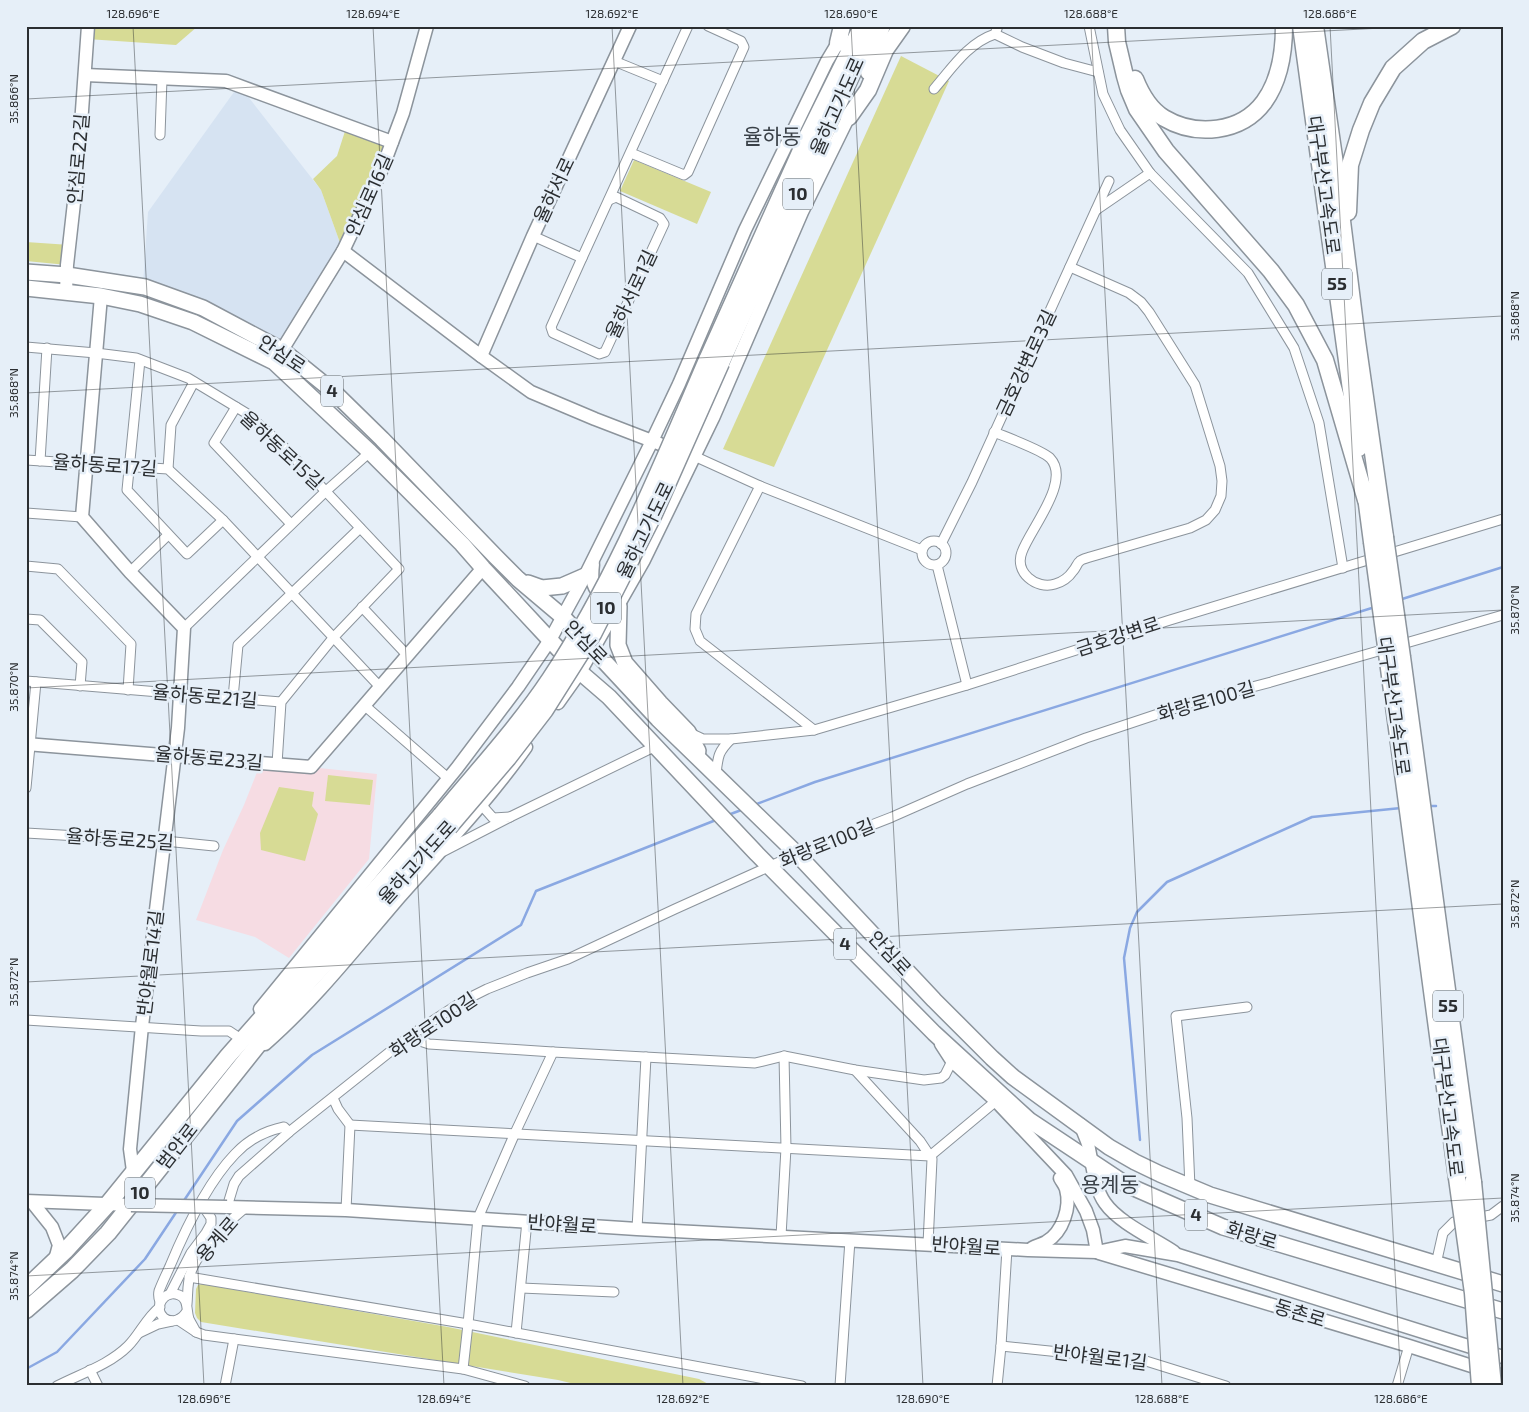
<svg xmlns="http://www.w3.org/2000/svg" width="1529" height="1412" font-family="'Exo 2','Noto Sans KR',sans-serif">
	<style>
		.built { fill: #d6e3f2 }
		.education { fill: #f6dce3 }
		.green { fill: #d7db95 }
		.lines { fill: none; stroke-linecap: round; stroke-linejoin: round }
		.stream { stroke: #8aa8e2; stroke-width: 2.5 }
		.street-casing { stroke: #8c949c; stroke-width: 11 }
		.secondary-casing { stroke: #8c949c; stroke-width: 15 }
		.primary-casing { stroke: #8c949c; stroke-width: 18 }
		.highway-casing { stroke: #8c949c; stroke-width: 19 }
		.street { stroke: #fff; stroke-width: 9 }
		.secondary { stroke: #fff; stroke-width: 12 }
		.primary { stroke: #fff; stroke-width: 15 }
		.highway { stroke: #fff; stroke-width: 16 }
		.secondary-bridge-casing { stroke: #8c949c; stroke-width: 15; stroke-linecap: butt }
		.highway-bridge-casing { stroke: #8c949c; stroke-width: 19; stroke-linecap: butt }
		.secondary-bridge { stroke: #fff; stroke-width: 12 }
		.highway-bridge { stroke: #fff; stroke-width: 16 }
		.ticks { fill: none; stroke: #2b2e31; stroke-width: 1; stroke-opacity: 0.45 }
		.labels { text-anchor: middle; stroke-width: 5; stroke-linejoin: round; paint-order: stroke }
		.shield { fill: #e6eff8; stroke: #63686d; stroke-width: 1 }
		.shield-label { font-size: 18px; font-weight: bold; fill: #2b2e31 }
		.street-label { font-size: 19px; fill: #2b2e31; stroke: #e6eff8 }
		.quarter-label { font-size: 21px; fill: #3a4148; stroke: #e6eff8 }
		.neatline { fill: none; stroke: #2b2e31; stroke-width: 2 }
		.ticks-label { font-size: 12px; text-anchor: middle; fill: #2b2e31 }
	</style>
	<rect width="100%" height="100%" fill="#e6eff8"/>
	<polygon class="built" points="239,85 321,190 343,251 277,357 142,299 148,212"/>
	<polygon class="education" points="261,762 377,774 369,859 289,958 255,937 196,920 223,850 244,805"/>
	<g class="green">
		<polygon points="88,26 198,26 176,45 87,39"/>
		<polygon points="901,56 949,81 774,467 723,449"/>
		<polygon points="347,125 392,142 343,251 321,190 313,179 337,156"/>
		<polygon points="634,160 711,192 697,224 620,191"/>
		<polygon points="26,242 70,245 67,265 26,261"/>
		<polygon points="328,775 373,780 370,805 325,801"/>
		<polygon points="279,787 314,792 312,806 318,814 305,861 261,850 260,833"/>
		<polygon points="202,1284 448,1327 699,1379 712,1386 583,1386 558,1380 201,1322 197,1318 195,1313 196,1289 198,1285"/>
	</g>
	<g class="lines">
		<g class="stream">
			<polyline points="1399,600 1503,567"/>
			<polyline points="754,805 815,782 1375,607"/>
			<polyline points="1429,806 1436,806"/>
			<polyline points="728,815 744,809"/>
			<polyline points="1140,1140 1124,958 1130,928 1137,912 1167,882 1312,817 1401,808"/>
			<polyline points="183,1202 237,1121 312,1055 521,925 536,891 716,820"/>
			<polyline points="26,1369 57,1352 145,1259 177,1211"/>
		</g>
		<defs>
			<g id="street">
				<polyline points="1089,26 1103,94 1120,130 1150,173"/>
				<polyline points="995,34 1022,47 1064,63 1098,72"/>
				<polyline points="614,61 663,81"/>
				<path d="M934 89C952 68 968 43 995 34L998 26"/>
				<polyline points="160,135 162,79"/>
				<polyline points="631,153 684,175 688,172 744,47 741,41 708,26"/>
				<polyline points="1096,210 1150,173 1248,273 1294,348 1319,423 1343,568"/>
				<polyline points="533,236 582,258 551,327 553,333 599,354 605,352 664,224 660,218 616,197 609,200"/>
				<polyline points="582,258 688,26"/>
				<polyline points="26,347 96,353 136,358 188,378 246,413 282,445 399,569 333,638 281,702 277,764"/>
				<polyline points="140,360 127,490 187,554 223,520"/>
				<polyline points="236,407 214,443 291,524"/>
				<path d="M994 432C1006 437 1042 450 1050 458 1072 481 1030 529 1022 552 1014 572 1036 590 1055 584 1062 582 1069 577 1073 571 1076 568 1077 563 1080 561 1082 559 1087 558 1090 557L1190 528 1206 520 1215 510 1221 496 1222 481 1220 466 1195 385 1149 312 1141 302 1129 293 1070 267"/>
				<polyline points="694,456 760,486 922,550"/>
				<polyline points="26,460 168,469 223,520 380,687"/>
				<polyline points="40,461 47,348"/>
				<polyline points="168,469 171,425 194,382"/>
				<polyline points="760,486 696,614 695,629 700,641 814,730"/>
				<polyline points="26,513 82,517"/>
				<circle cx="934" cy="553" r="12"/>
				<polyline points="941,544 972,482 1109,181"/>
				<polyline points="937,565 967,685"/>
				<polyline points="26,566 58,569 131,644 128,690"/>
				<polyline points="130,572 168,535"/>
				<polyline points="362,607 407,655"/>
				<polyline points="26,619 40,620 82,662 80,686"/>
				<polyline points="184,628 326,491 370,452"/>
				<polyline points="26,681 281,702"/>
				<polyline points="233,698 238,645 360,528"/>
				<polyline points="364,705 449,779"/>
				<path d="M688 732 703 739H731C718 752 718 756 716 774"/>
				<polyline points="731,739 814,730 967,685 1170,620 1503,519"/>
				<polyline points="26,788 36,682"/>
				<polyline points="510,817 656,746"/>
				<polyline points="26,833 165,841 214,846"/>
				<polyline points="444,851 510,817 493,818 485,809 482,803"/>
				<polyline points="26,1020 201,1031 229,1031 238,1037"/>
				<polyline points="411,1035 417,1040 429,1044 553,1052"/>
				<polyline points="855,1070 920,1141 932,1159 928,1244"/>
				<polyline points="333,1098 338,1109 350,1125 346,1210"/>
				<polyline points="350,1125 930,1156 996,1101"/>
				<polyline points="1190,1187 1187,1118 1176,1016 1247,1007"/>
				<polyline points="227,1207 234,1184 239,1176 289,1132 411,1035 463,1001 487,989 527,973 568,959 675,909 797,854 892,817 967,784 1086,738 1191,703 1271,682 1503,615"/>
				<polyline points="637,1229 646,1057"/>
				<polyline points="781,1236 786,1148 784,1056"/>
				<polyline points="1436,1264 1443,1233 1454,1222 1491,1215 1503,1206"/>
				<polyline points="189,1277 468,1324 802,1386"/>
				<polyline points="521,1288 614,1292"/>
				<polyline points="170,1294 191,1253 206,1233 211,1224 211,1218 203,1206"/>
				<path d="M160 1302C159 1299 158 1295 159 1291 162 1283 166 1275 170 1266 185 1230 207 1183 235 1154 248 1140 265 1131 284 1127L289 1132"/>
				<path d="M187 1304C188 1294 187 1282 191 1272 199 1248 227 1223 246 1207"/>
				<path d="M187 1311C182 1320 172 1324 164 1318 152 1307 165 1289 179 1295 189 1299 186 1310 189 1319 191 1323 194 1328 196 1332"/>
				<polyline points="178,1320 196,1332 204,1335 234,1339 225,1386"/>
				<polyline points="139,1333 158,1324 172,1321"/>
				<polyline points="516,1333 527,1221"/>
				<polyline points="234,1339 463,1369"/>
				<polyline points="1001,1346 1146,1361 1226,1386"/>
				<polyline points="90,1370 98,1386"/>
				<path d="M57 1386C80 1374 109 1365 128 1346 140 1334 146 1318 160 1307"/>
				<polyline points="525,1386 463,1369 468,1324 478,1218 515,1133 553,1052 755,1063 784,1056 855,1070 924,1080 941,1078 945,1075 952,1061"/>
				<polyline points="840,1386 850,1240"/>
				<polyline points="997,1386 1001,1346 1007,1249"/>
				<polyline points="1397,1386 1409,1346"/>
			</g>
			<g id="secondary">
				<polyline points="867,73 884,26"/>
				<polyline points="85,75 226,81 392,142"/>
				<polyline points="343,251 481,356 533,236 630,26"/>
				<polyline points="66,292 67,265 78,167 88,26"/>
				<polyline points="101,296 82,517 130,572 184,628 178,728 142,1026 130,1149 133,1171"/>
				<polyline points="282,350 343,251 382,169 403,113 427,26"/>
				<polyline points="481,356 531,392 595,419 660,444"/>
				<path d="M593 564C591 580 592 589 605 599"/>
				<polyline points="558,703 580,672 644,560 713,418 802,212 852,110"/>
				<polyline points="26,744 311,767 483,568"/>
				<polyline points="260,1009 457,768 518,687 550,640 585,576 652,441 679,384 745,230 827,61 842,36"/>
				<path d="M265 1044C314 1001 354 950 396 901 440 851 487 802 526 747"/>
				<polyline points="941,1044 952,1061 996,1101 1066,1175 1086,1211 1093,1230 1097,1252"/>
				<path d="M1081 1125C1083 1132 1086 1138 1088 1144 1092 1161 1094 1188 1105 1203 1119 1223 1153 1238 1174 1252"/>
				<polyline points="26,1201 131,1205"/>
				<polyline points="32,1202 52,1227 59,1245 55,1260"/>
				<polyline points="227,1207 346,1210 637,1229 1028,1250 1097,1252 1125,1246 1178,1255 1503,1357"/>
				<path d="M1032 1248C1036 1246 1042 1244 1046 1242 1063 1232 1071 1207 1066 1189 1065 1185 1062 1182 1060 1178"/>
				<polyline points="1099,1253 1409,1346 1503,1376"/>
			</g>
			<g id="primary">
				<polyline points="26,272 67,275 145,287 203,308 282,350 335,393 382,439 496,557 518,579 563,617 658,719 797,854 934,1000 992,1058 1013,1077 1109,1147 1135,1162 1160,1174 1210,1195 1503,1284"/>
				<polyline points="26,288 101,296 140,304 193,322 274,362 370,452 462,544 483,568 550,640 580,672 609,697 757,854 934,1033 1029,1120 1127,1185 1223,1227 1503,1311"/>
				<polyline points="528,583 542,588 562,586 585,576"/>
				<polyline points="619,606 618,645 625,663 660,703 688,732 698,751"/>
			</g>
			<g id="highway">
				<polyline points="1116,26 1117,42 1125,76 1129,90 1137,109 1166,151 1271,271 1296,305 1325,360 1366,500"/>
				<polyline points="1301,26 1359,448"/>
				<polyline points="1315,26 1334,157 1357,341 1385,537"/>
				<polyline points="838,43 842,26"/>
				<path d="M1135 79C1141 94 1149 109 1164 118 1196 137 1241 133 1264 102 1280 80 1284 53 1284 26"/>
				<polyline points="849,117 868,90 885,50 902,26"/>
				<polyline points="1348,212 1350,165 1361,130 1372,103 1393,68 1423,41 1452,26"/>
				<polyline points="707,360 807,137 862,26"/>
				<polyline points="721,363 861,54 876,26"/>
				<polyline points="1365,489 1372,542"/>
				<polyline points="1402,657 1473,1182"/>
				<polyline points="1388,661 1457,1178"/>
				<polyline points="26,1288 65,1251 107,1205 228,1056 441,815"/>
				<polyline points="26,1310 72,1270 108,1233 304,987 449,827"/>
			</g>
		</defs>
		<use href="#street" class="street-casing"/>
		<use href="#secondary" class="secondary-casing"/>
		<use href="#primary" class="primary-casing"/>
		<use href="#highway" class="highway-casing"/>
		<use href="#street" class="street"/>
		<use href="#secondary" class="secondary"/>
		<use href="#primary" class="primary"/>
		<use href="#highway" class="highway"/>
		<defs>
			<polyline id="secondary-bridge" points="131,1205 227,1207"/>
			<g id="highway-bridge">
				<polyline points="1385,537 1402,657"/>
				<polyline points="1372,542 1388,661"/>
				<path d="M441 815C478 770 518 727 550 679 616 579 660 469 707 360"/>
				<polyline points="449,827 508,758 545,710 593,634 654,514 721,363"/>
				<polyline points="1457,1178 1473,1293 1480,1386"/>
				<polyline points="1473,1182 1493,1386"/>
			</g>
		</defs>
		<use href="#secondary-bridge" class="secondary-bridge-casing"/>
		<use href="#highway-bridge" class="highway-bridge-casing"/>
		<use href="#secondary-bridge" class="secondary-bridge"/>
		<use href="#highway-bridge" class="highway-bridge"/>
	</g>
	<path class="ticks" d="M133 26 204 1386M373 26 444 1386M612 26 683 1386M851 26 923 1386M1091 26 1162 1386M1330 26 1401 1386M26 99 1420 26M26 393 1503 316M26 688 1503 610M26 982 1503 904M26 1276 1503 1198"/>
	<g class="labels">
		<g class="shield">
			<rect x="783" y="178.5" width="30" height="31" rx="4"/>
			<rect x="1322" y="268.5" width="30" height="31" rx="4"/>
			<rect x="321" y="375.5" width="22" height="31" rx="4"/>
			<rect x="591" y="592.5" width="30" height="31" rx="4"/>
			<rect x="834" y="928.5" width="22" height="31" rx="4"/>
			<rect x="1433" y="990.5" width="30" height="31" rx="4"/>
			<rect x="125" y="1177.5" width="30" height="31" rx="4"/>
			<rect x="1185" y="1199.5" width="22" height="31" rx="4"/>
		</g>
		<g class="shield-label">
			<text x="798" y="200">10</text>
			<text x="1337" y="290">55</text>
			<text x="332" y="397">4</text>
			<text x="606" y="614">10</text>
			<text x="845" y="950">4</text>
			<text x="1448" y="1012">55</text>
			<text x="140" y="1199">10</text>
			<text x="1196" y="1221">4</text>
		</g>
		<g class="street-label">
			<text transform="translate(837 106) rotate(-66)" y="7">율하고가도로</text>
			<text transform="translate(78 159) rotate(-85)" y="7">안심로22길</text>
			<text transform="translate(1324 185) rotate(82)" y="7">대구부산고속도로</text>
			<text transform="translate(554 190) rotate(-65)" y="7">율하서로</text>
			<text transform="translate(369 195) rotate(-66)" y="7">안심로16길</text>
			<text transform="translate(631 294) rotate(-65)" y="7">율하서로1길</text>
			<text transform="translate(282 354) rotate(34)" y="7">안심로</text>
			<text transform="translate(1026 363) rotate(-65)" y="7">금호강변로3길</text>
			<text transform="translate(282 450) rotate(43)" y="7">율하동로15길</text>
			<text transform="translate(105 465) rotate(4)" y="7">율하동로17길</text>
			<text transform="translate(645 530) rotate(-64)" y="7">율하고가도로</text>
			<text transform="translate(1118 636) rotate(-18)" y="7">금호강변로</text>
			<text transform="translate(586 642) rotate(46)" y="7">안심로</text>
			<text transform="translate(205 696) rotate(5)" y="7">율하동로21길</text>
			<text transform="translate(1206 701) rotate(-16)" y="7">화랑로100길</text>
			<text transform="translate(1394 706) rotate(82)" y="7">대구부산고속도로</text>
			<text transform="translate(209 758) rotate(5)" y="7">율하동로23길</text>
			<text transform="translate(120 839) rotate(4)" y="7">율하동로25길</text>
			<text transform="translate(827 843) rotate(-22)" y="7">화랑로100길</text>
			<text transform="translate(417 862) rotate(-48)" y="7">율하고가도로</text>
			<text transform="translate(890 953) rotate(47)" y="7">안심로</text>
			<text transform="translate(150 963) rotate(-83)" y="7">반야월로14길</text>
			<text transform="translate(433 1025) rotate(-34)" y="7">화랑로100길</text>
			<text transform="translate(1448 1107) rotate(83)" y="7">대구부산고속도로</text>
			<text transform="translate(177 1146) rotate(-52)" y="7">범안로</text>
			<text transform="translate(562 1224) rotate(4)" y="7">반야월로</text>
			<text transform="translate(1252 1235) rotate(17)" y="7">화랑로</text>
			<text transform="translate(217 1239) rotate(-49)" y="7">용계로</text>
			<text transform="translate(966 1246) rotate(4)" y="7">반야월로</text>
			<text transform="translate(1300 1313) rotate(17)" y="7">동촌로</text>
			<text transform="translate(1100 1357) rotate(7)" y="7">반야월로1길</text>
		</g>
		<g class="quarter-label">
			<text x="772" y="144">율하동</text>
			<text x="1110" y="1192">용계동</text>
		</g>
	</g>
	<rect width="1529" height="1412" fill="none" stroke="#e6eff8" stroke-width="55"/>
	<rect x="28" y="28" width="1474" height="1356" class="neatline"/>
	<g class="ticks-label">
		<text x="133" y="18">128.696°E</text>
		<text x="373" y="18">128.694°E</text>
		<text x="612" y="18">128.692°E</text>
		<text x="851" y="18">128.690°E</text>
		<text x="1091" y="18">128.688°E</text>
		<text x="1330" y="18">128.686°E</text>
		<text transform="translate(14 99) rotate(-90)" y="4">35.866°N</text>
		<text transform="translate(1515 316) rotate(-90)" y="4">35.868°N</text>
		<text transform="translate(14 393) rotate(-90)" y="4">35.868°N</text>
		<text transform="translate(1515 610) rotate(-90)" y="4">35.870°N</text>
		<text transform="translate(14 687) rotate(-90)" y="4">35.870°N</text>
		<text transform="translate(1515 904) rotate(-90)" y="4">35.872°N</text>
		<text transform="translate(14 982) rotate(-90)" y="4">35.872°N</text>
		<text transform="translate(1515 1198) rotate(-90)" y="4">35.874°N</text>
		<text transform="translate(14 1276) rotate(-90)" y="4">35.874°N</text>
		<text x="204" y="1403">128.696°E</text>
		<text x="444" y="1403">128.694°E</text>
		<text x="683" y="1403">128.692°E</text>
		<text x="923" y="1403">128.690°E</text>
		<text x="1162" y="1403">128.688°E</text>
		<text x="1401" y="1403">128.686°E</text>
	</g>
</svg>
